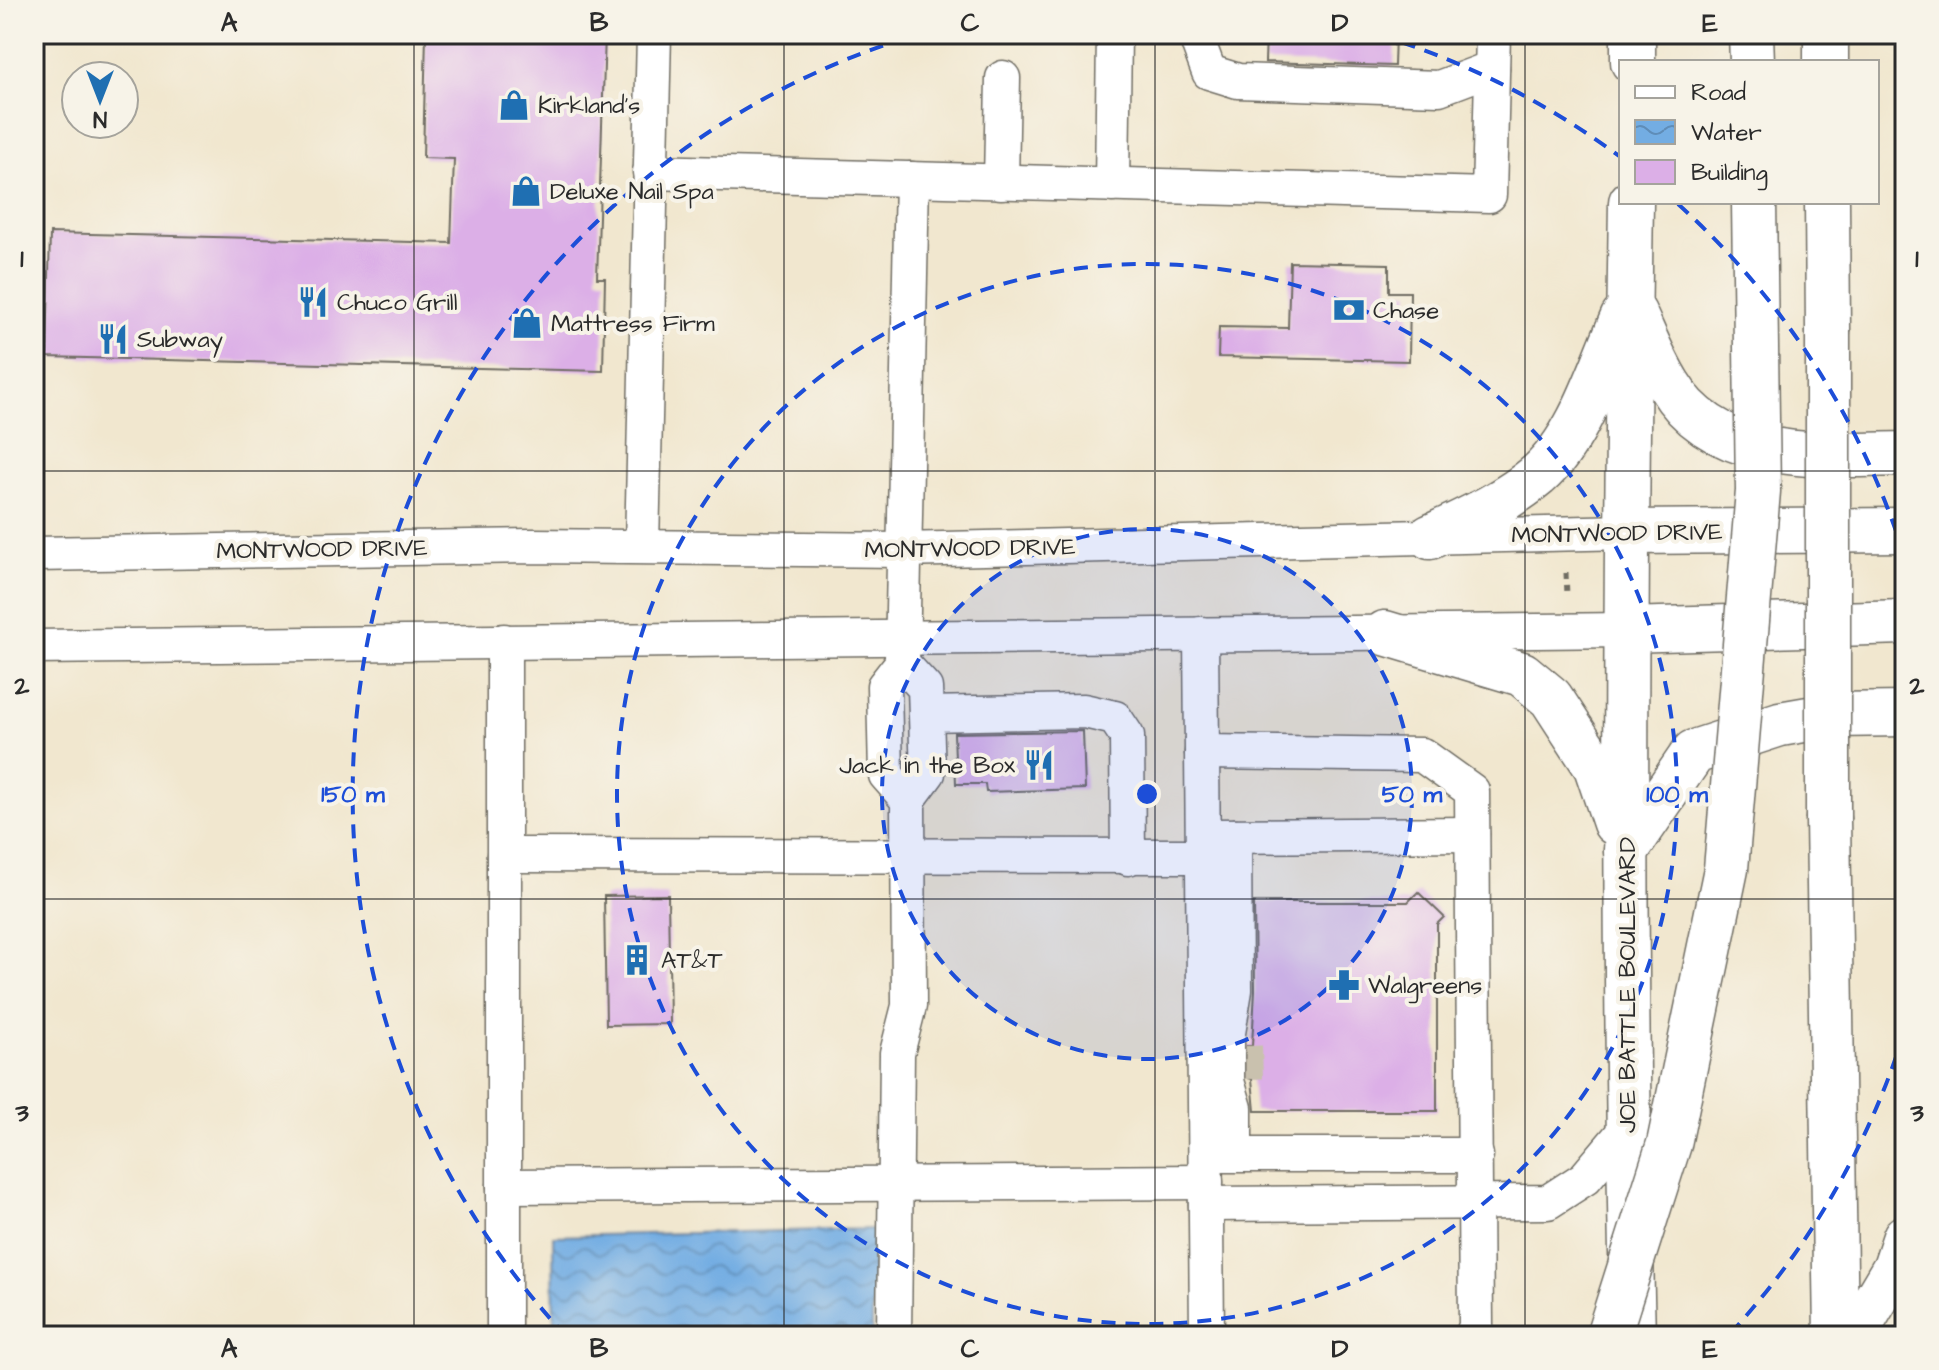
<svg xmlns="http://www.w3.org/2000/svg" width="1939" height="1370" font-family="'Architects Daughter',sans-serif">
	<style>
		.water { fill: url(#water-waves); stroke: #4f6c87; stroke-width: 2 }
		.building { fill: #dcafe7 }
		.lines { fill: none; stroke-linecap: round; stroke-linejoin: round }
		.minor-tunnel { stroke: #c9c1ae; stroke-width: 34; stroke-dasharray: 34 17; stroke-linecap: butt }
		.minor-casing { stroke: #706d64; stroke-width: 37 }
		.major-casing { stroke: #706d64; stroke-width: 47 }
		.highway-casing { stroke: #706d64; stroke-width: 47 }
		.path { stroke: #706d64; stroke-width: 5; stroke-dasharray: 6 6; stroke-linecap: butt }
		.minor { stroke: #fff; stroke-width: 34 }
		.major { stroke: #fff; stroke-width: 44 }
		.highway { stroke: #fff; stroke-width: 44 }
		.highway-bridge-casing { stroke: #706d64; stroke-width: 47; stroke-linecap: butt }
		.highway-bridge { stroke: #fff; stroke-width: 44 }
		.grid { fill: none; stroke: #2b2b2b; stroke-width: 2; stroke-opacity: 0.55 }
		.ring { fill: none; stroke: #1d4ed8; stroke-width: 4; stroke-dasharray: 14 10 }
		.labels { text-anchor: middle; stroke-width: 8; stroke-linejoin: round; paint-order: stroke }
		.poi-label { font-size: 24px; fill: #2b2b2b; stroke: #f7f3e8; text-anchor: start }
		.street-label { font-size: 24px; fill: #2b2b2b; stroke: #f7f3e8 }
		.centre { fill: #1d4ed8; stroke: #f7f3e8; stroke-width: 4 }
		.ring-label { font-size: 24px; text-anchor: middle; font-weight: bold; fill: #1d4ed8; stroke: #f7f3e8; stroke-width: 8; stroke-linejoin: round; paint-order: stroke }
		.neatline { fill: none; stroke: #2b2b2b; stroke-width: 3 }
		.grid-label { font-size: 26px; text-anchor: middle; font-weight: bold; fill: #2b2b2b }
	</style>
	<defs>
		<pattern id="water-waves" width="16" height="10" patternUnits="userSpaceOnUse" patternTransform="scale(2)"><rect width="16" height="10" fill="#73ade3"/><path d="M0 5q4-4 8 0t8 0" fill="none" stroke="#5f8db8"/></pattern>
	</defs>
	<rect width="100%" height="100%" fill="#f7f3e8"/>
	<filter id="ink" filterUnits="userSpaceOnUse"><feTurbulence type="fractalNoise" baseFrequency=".0125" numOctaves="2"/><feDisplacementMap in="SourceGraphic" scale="16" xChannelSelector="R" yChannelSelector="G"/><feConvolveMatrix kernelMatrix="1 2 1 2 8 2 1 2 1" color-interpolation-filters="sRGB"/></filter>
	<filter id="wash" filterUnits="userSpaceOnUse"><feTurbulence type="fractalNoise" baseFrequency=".006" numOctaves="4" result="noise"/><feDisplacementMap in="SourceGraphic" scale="32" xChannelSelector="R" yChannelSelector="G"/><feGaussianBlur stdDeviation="1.8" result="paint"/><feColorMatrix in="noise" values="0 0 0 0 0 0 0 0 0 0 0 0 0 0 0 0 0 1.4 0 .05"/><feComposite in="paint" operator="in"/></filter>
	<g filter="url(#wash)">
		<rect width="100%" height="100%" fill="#f1e7cf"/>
		<polygon class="water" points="873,1229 872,1336 554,1336 553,1236"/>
		<g id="blocks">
			<g class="building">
				<polygon points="426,34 605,34 597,278 605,278 603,371 47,357 50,233 451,243 454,159 423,158"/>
				<polygon points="1266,34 1395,34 1394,66 1265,62"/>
				<polygon points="1290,262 1389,264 1389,292 1410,292 1409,361 1218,357 1219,327 1288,328"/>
				<polygon points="1083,731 1085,789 986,792 985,784 956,784 954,733"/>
				<polygon points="1418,892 1444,917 1437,924 1437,1111 1255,1111 1252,1079 1247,1078 1247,1046 1252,1046 1255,990 1254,902 1408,902"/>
				<polygon points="668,895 670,1024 606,1025 604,896"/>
			</g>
		</g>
	</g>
	<g filter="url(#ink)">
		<use href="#blocks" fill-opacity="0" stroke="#706d64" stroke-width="2"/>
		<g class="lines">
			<polyline class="minor-tunnel" points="1245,1046 1246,1079"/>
			<defs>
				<g id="minor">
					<polyline points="1200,34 1199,45 1209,72 1238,81 1439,88 1492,68"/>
					<polyline points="650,172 1489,195 1493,34"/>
					<polyline points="1001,182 1003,78"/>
					<polyline points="1112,185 1114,34"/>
					<polyline points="642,546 654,34"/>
					<polyline points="34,554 532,546 902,550 1627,532"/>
					<polyline points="1201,634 1207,1336"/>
					<polyline points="504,641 504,1336"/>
					<polyline points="34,647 1626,630"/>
					<polyline points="902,659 912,179"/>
					<polyline points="927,714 1084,711 1115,718 1127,736 1128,858"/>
					<polyline points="1202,752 1422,755 1472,791 1476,1326 1472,1336"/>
					<polyline points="1213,836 1472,834"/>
					<polyline points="1234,836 1235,990 1227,1039 1227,1081 1235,1108 1235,1154"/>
					<polyline points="504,855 1203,856"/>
					<polyline points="1212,1155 1476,1155"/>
					<polyline points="504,1186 1206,1182"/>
					<polyline points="1206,1204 1548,1202 1585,1178 1628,1127"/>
					<polyline points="894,1336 897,1053 909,1006 908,800 928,773 925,688 902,663 884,686 886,775 908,800"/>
				</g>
				<g id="major">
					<polyline points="1633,62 1633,34"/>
					<path d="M1631 202C1625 580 1623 958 1633 1336"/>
					<path d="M1634 313C1645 337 1655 363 1669 385 1717 466 1825 455 1905 454"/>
					<polyline points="1627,532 1905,530"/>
					<path d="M1430 537C1468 519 1506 502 1538 475 1581 437 1600 368 1623 317"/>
					<polyline points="1626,630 1905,622"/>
					<polyline points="1385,633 1522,674 1551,698 1596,767 1615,823"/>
					<polyline points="1626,851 1694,752 1780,724 1832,715 1905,714"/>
				</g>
				<g id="highway">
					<polyline points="1751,34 1752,62"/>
					<polyline points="1826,34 1826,62"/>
					<polyline points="1827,202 1828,330"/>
					<polyline points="1828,819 1836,1336"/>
					<polyline points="1854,1336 1895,1267 1905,1237"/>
				</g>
			</defs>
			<use href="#minor" class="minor-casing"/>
			<use href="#major" class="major-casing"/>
			<use href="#highway" class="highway-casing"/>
			<polyline class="path" points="1566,573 1567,595"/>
			<use href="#minor" class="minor"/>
			<use href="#major" class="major"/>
			<use href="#highway" class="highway"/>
			<defs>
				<g id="highway-bridge">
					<polyline points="1828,330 1828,819"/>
					<polyline points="1608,1336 1669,1144 1726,869 1758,491 1754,202"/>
				</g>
			</defs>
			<use href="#highway-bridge" class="highway-bridge-casing"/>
			<use href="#highway-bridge" class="highway-bridge"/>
		</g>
	</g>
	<path class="grid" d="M414 34V1336M784 34V1336M1155 34V1336M1525 34V1336M34 471H1905M34 899H1905"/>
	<circle cx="1147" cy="794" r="265" fill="#1d4ed8" fill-opacity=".12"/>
	<g class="ring">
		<circle cx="1147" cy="794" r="265"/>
		<circle cx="1147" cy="794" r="530"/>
		<path d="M1904 1033A794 794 0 0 1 1728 1336M566 1336A794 794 0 0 1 915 35M1379 35A794 794 0 0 1 1619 156M1678 204A794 794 0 0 1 1904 555"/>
	</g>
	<defs>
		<symbol id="shop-bare" viewBox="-9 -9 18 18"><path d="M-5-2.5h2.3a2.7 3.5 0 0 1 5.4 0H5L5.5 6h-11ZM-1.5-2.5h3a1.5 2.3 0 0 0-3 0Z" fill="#1f6fb2" stroke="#f7f3e8" stroke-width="2.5" paint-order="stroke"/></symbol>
		<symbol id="restaurant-bare" viewBox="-9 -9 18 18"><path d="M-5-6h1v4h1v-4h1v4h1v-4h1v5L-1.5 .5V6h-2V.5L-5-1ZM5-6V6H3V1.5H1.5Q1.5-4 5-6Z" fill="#1f6fb2" stroke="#f7f3e8" stroke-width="2.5" paint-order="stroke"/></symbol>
		<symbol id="bank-bare" viewBox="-9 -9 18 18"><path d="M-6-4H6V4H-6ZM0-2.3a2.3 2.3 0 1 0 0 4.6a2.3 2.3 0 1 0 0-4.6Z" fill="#1f6fb2" stroke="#f7f3e8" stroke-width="2.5" paint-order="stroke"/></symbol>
		<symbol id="building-bare" viewBox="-9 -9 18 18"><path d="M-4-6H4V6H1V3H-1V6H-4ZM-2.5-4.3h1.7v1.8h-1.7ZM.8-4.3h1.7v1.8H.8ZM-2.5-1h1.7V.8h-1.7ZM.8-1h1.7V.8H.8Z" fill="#1f6fb2" stroke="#f7f3e8" stroke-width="2.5" paint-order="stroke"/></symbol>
		<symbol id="pharmacy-bare" viewBox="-9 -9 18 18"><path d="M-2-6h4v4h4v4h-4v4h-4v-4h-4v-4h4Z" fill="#1f6fb2" stroke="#f7f3e8" stroke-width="2.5" paint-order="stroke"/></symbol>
	</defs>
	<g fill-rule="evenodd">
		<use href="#shop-bare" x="492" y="83" width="44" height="44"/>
		<use href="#shop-bare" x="504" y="169" width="44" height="44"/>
		<use href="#restaurant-bare" x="291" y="280" width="44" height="44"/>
		<use href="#bank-bare" x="1327" y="288" width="44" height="44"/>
		<use href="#shop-bare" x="505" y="301" width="44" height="44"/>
		<use href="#restaurant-bare" x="91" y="317" width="44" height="44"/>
		<use href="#restaurant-bare" x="1017" y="743" width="44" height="44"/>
		<use href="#building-bare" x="615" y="938" width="44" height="44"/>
		<use href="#pharmacy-bare" x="1322" y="963" width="44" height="44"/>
	</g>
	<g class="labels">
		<g class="poi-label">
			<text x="538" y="113">Kirkland's</text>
			<text x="550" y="199">Deluxe Nail Spa</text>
			<text x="337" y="310">Chuco Grill</text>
			<text x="1373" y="318">Chase</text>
			<text x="551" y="331">Mattress Firm</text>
			<text x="137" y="347">Subway</text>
			<text x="1015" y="773" text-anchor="end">Jack in the Box</text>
			<text x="661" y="968">AT&amp;T</text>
			<text x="1368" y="993">Walgreens</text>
		</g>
		<g class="street-label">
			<text transform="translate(1617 533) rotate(-1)" y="8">MONTWOOD DRIVE</text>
			<text transform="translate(970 548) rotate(-1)" y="8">MONTWOOD DRIVE</text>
			<text transform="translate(322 549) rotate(-1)" y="8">MONTWOOD DRIVE</text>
			<text transform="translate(1627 985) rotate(-90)" y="8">JOE BATTLE BOULEVARD</text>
		</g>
	</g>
	<circle cx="1147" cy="794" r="12" class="centre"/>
	<g class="ring-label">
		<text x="1412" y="802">50 m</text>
		<text x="1677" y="802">100 m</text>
		<text x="353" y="802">150 m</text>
	</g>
	<rect width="1939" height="1370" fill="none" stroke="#f7f3e8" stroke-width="88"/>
	<rect x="1619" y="60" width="260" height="144" fill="#f7f3e8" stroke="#a5a39c" stroke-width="2"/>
	<rect x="1635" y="86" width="40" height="12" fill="#ffffff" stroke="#a5a39c" stroke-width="2"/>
	<text x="1691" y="100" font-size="24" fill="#2b2b2b">Road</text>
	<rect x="1635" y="120" width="40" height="24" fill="url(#water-waves)" stroke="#a5a39c" stroke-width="2"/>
	<text x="1691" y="140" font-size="24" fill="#2b2b2b">Water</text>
	<rect x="1635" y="160" width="40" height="24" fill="#dcafe7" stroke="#a5a39c" stroke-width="2"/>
	<text x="1691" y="180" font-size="24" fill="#2b2b2b">Building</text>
	<g transform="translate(100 100) rotate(180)"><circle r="38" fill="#f7f3e8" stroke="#a5a39c" stroke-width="2"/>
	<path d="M0-6L14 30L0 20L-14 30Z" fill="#1f6fb2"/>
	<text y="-12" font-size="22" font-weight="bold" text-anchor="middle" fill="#2b2b2b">N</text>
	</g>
	<rect x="44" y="44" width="1851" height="1282" class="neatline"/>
	<g class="grid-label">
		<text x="229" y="31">A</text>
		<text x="599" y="31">B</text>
		<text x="970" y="31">C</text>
		<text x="1340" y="31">D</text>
		<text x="1710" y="31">E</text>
		<text x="22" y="267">1</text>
		<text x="1917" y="267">1</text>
		<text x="22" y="694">2</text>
		<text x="1917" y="694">2</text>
		<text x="22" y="1121">3</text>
		<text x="1917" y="1121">3</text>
		<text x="229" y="1357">A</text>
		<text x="599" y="1357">B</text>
		<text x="970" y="1357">C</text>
		<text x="1340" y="1357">D</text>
		<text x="1710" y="1357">E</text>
	</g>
</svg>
